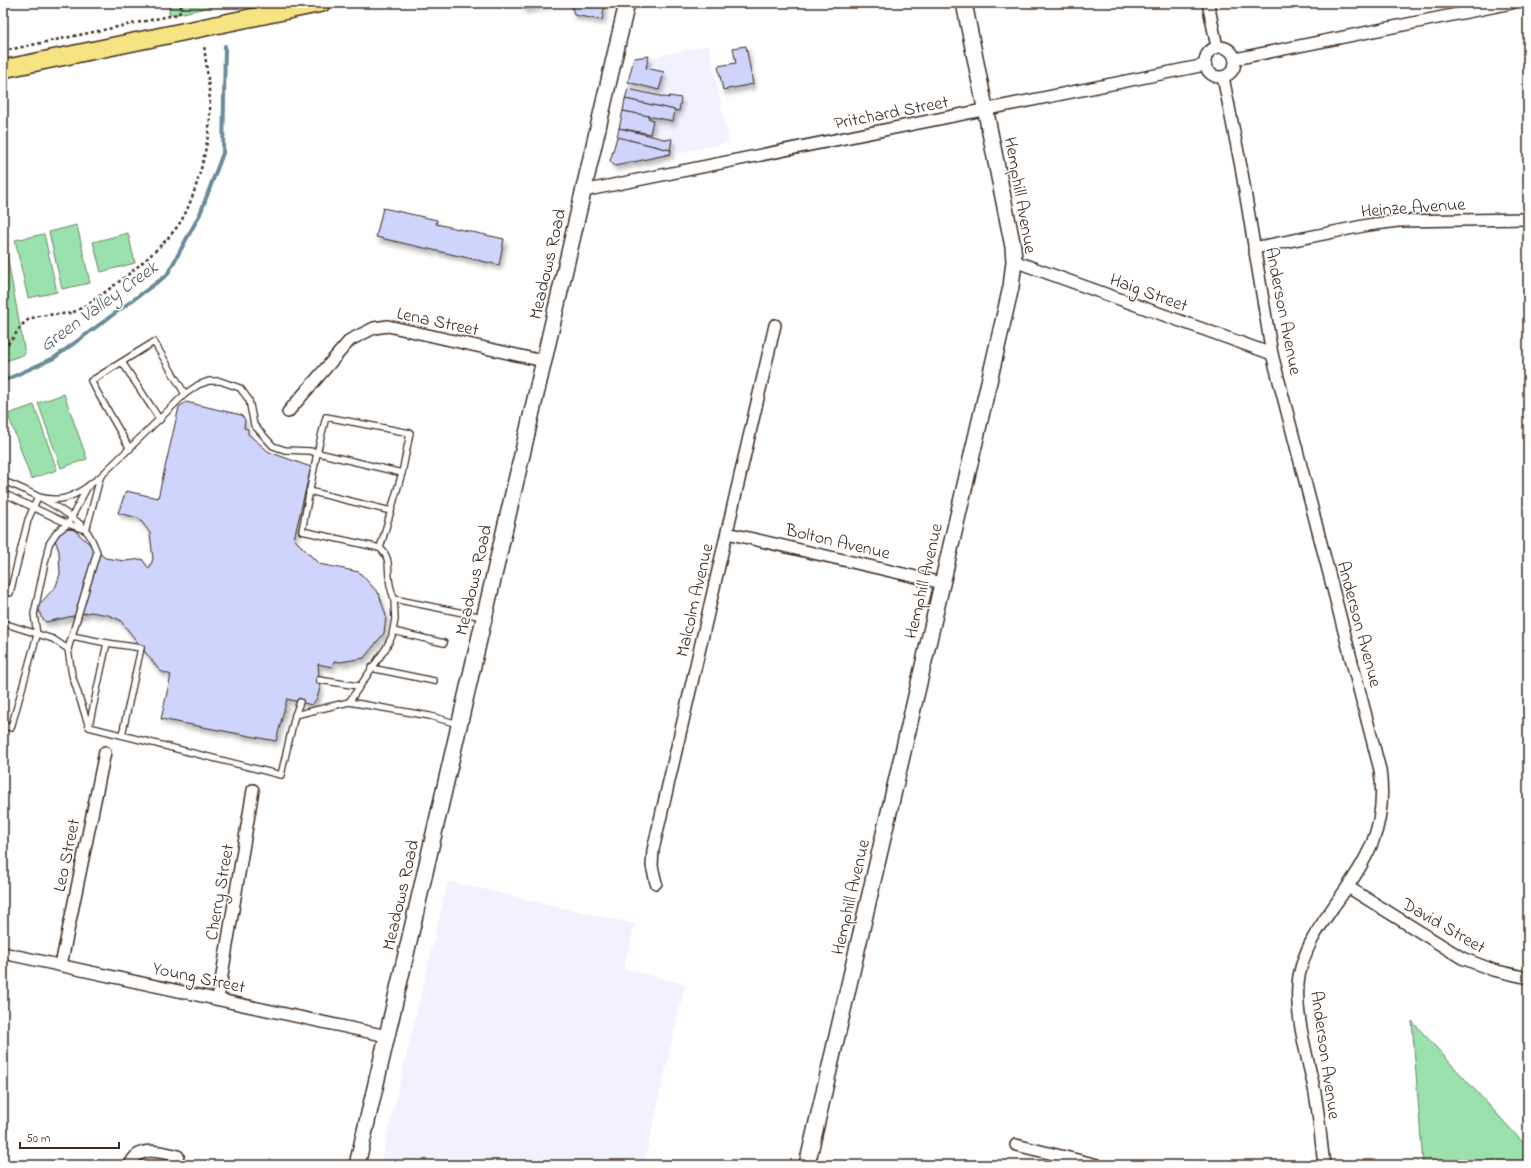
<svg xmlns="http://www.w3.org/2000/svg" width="1531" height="1168" font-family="'Indie Flower',sans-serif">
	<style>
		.built { fill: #f1f2fe }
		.green { fill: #9be1ad; stroke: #6b8666 }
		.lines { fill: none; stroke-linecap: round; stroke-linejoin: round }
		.stream { stroke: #6b8b9a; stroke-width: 4 }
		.building { fill: #cfd4fd; stroke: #3b2a1e; filter: url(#shadow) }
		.lane-casing { stroke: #3b2a1e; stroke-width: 8 }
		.street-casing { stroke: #3b2a1e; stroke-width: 14 }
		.secondary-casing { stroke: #3b2a1e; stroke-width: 18 }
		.primary-casing { stroke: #3b2a1e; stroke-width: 20 }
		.path { stroke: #3b2a1e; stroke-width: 2.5; stroke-dasharray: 3 3; stroke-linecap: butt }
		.lane { stroke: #fff; stroke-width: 5.5 }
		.street { stroke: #fff; stroke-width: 11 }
		.secondary { stroke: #fff; stroke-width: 15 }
		.primary { stroke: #f6e381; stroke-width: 17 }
		.labels { text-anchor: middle; stroke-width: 3; stroke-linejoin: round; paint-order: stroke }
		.street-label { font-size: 18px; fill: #3b2a1e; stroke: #fff }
		.water-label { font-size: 19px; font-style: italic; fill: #535b5c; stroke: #fff }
	</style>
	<defs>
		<filter id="shadow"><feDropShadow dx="2.5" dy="4.5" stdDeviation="2" flood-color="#0004"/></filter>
	</defs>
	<rect width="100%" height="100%" fill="#fff"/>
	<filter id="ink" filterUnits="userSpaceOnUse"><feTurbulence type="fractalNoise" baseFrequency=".025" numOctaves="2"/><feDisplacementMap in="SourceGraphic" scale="8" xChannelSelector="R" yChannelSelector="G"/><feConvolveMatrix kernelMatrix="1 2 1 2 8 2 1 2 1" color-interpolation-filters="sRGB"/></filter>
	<g filter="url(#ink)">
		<g class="built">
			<polygon points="709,45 729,143 614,166 611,161 634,61"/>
			<polygon points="448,881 635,924 624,969 685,984 644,1165 380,1165"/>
		</g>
		<g class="green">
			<polygon points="169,3 227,3 179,14 169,14"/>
			<polygon points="77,225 90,283 62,289 49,232"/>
			<polygon points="3,233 25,354 3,362"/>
			<polygon points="128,233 135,263 101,272 93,242"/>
			<polygon points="44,234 57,292 28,298 15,240"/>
			<polygon points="64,394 87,459 61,468 38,403"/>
			<polygon points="34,405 57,470 31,479 8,414"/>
			<polygon points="1412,1021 1528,1148 1528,1165 1423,1165"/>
		</g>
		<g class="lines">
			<g class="stream">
				<polyline points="216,3 216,5"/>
				<polyline points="3,381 54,358 167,275 200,214 223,153 225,46"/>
			</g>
		</g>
		<g class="building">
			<polygon points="522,3 553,3 523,9"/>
			<polygon points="571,3 605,3 602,20 574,15"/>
			<polygon points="746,46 753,84 723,90 718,66 736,63 733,48"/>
			<polygon points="649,56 646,68 664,72 659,90 628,82 634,58"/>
			<polygon points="628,89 669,98 669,96 681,98 679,111 625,99"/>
			<polygon points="625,99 675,110 673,121 623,111"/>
			<polygon points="623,111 649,116 648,118 653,120 650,134 619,128"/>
			<polygon points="619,128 668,140 669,139 672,139 670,150 617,137"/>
			<polygon points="617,137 670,150 671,150 670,154 615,166 610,161"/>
			<polygon points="383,208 437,220 436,224 504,239 499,265 376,237"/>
			<polygon points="186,402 241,415 245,420 244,428 248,429 248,434 269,452 311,467 294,539 319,564 359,572 379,594 386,616 384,633 364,658 340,662 334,661 332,667 318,664 320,688 317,698 312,705 287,699 276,741 161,719 171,675 160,671 120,620 108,615 91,612 46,622 41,617 38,606 56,586 60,574 59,551 54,537 62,530 73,529 105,558 125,561 142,559 149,569 153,559 150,533 139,518 118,513 126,491 158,498 179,407"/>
		</g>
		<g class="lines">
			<defs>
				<g id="lane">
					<polyline points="122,362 160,420"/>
					<polyline points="130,449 91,381 154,342 185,394"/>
					<path d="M3 481C28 490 68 510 86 530 91 536 94 545 97 552L68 649"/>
					<polyline points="309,491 391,511"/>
					<polyline points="3,493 68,524 82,529"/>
					<polyline points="86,531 100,478"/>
					<polyline points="380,548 302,531 317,453 326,417 410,433 402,473"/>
					<path d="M3 592 10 593 28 520 38 497C60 502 69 499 87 487"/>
					<polyline points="3,623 53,639 68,649 72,675 89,727 281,775 295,715 349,702 430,716 458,724"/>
					<polyline points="393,631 444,643"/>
					<polyline points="72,636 107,643 89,726"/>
					<polyline points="107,643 141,648 122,735"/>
					<polyline points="371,668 434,681"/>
					<polyline points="319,680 358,686"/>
					<polyline points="349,702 386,648 392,636 395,619 394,599"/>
					<polyline points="295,715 300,702"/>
					<path d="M3 725 11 728 37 635 34 614 49 544 57 532 68 524 88 486 100 477 185 394 198 385 209 381H220L240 388 249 400 254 425 273 446 285 450 310 451 402 473 380 548C390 557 388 566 389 577 389 585 392 592 394 599L483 617"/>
				</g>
				<g id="street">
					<polyline points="1208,3 1217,47"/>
					<circle cx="1220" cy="62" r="15"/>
					<polyline points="1235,59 1512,3"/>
					<path d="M1223 77 1241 167 1272 354 1380 770C1388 828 1367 860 1334 906 1318 929 1305 947 1299 976 1293 1011 1308 1058 1315 1093 1319 1116 1321 1141 1324 1165"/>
					<polyline points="583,191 1205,65"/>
					<polyline points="1254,248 1368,225 1398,221 1528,219"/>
					<polyline points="1014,261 1272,354"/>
					<polyline points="288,412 350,340 374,328 388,326 543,361"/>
					<polyline points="727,533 942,583"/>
					<polyline points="656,883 652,866 653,850 775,325"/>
					<polyline points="1348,887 1462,958 1493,970 1528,978"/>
					<polyline points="3,953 387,1036"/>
					<polyline points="61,965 105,752"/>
					<polyline points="218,999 253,790"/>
					<polyline points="1016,1145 1098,1165"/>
					<path d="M130 1165C138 1144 162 1152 178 1156"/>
				</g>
				<g id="secondary">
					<polyline points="357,1165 627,3"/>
					<polyline points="807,1165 1011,287 1014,261 1013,247 964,3"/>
				</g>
				<polyline id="primary" points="3,69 322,3"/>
			</defs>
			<use href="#lane" class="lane-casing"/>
			<use href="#street" class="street-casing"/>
			<use href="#secondary" class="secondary-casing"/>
			<use href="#primary" class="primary-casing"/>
			<g class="path">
				<polyline points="3,51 179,14 182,3"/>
				<path d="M3 348C13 341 16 331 24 323 34 313 58 315 71 313 77 311 86 305 92 301 118 284 165 247 181 221 196 197 211 138 210 110 210 88 206 66 204 44"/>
			</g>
			<use href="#lane" class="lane"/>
			<use href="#street" class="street"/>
			<use href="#secondary" class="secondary"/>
			<use href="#primary" class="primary"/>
		</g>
	</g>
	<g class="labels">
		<g class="street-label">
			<text transform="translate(891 112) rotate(-11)" y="6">Pritchard Street</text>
			<text transform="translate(1021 195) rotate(80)" y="6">Hemphill Avenue</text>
			<text transform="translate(1413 207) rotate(-4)" y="6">Heinze Avenue</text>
			<text transform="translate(547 264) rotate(-77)" y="6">Meadows Road</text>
			<text transform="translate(1149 292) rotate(20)" y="6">Haig Street</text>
			<text transform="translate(1284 311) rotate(79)" y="6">Anderson Avenue</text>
			<text transform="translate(438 321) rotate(12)" y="6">Lena Street</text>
			<text transform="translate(838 541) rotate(13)" y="6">Bolton Avenue</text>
			<text transform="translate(473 580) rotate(-77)" y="6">Meadows Road</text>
			<text transform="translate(923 581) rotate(-77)" y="6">Hemphill Avenue</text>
			<text transform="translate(694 600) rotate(-77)" y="6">Malcolm Avenue</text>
			<text transform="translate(1360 624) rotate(75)" y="6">Anderson Avenue</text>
			<text transform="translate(66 855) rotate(-78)" y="6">Leo Street</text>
			<text transform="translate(219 892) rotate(-80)" y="6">Cherry Street</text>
			<text transform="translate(400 895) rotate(-77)" y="6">Meadows Road</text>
			<text transform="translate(850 897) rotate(-77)" y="6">Hemphill Avenue</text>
			<text transform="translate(1444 925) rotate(30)" y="6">David Street</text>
			<text transform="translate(199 977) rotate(12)" y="6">Young Street</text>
			<text transform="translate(1326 1055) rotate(82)" y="6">Anderson Avenue</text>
		</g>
		<g class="water-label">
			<text transform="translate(98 305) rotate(-36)" y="7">Green Valley Creek</text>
		</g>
	</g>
	<rect width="1531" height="1168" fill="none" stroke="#fff" stroke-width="16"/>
	<rect x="8" y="8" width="1515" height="1152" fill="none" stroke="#3b2a1e" stroke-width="1.5" filter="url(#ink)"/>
	<path d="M20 1142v6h99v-6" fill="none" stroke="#3b2a1e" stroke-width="2"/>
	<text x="26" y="1142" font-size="12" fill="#3b2a1e" stroke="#ffffff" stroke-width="3" paint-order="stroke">50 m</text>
</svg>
